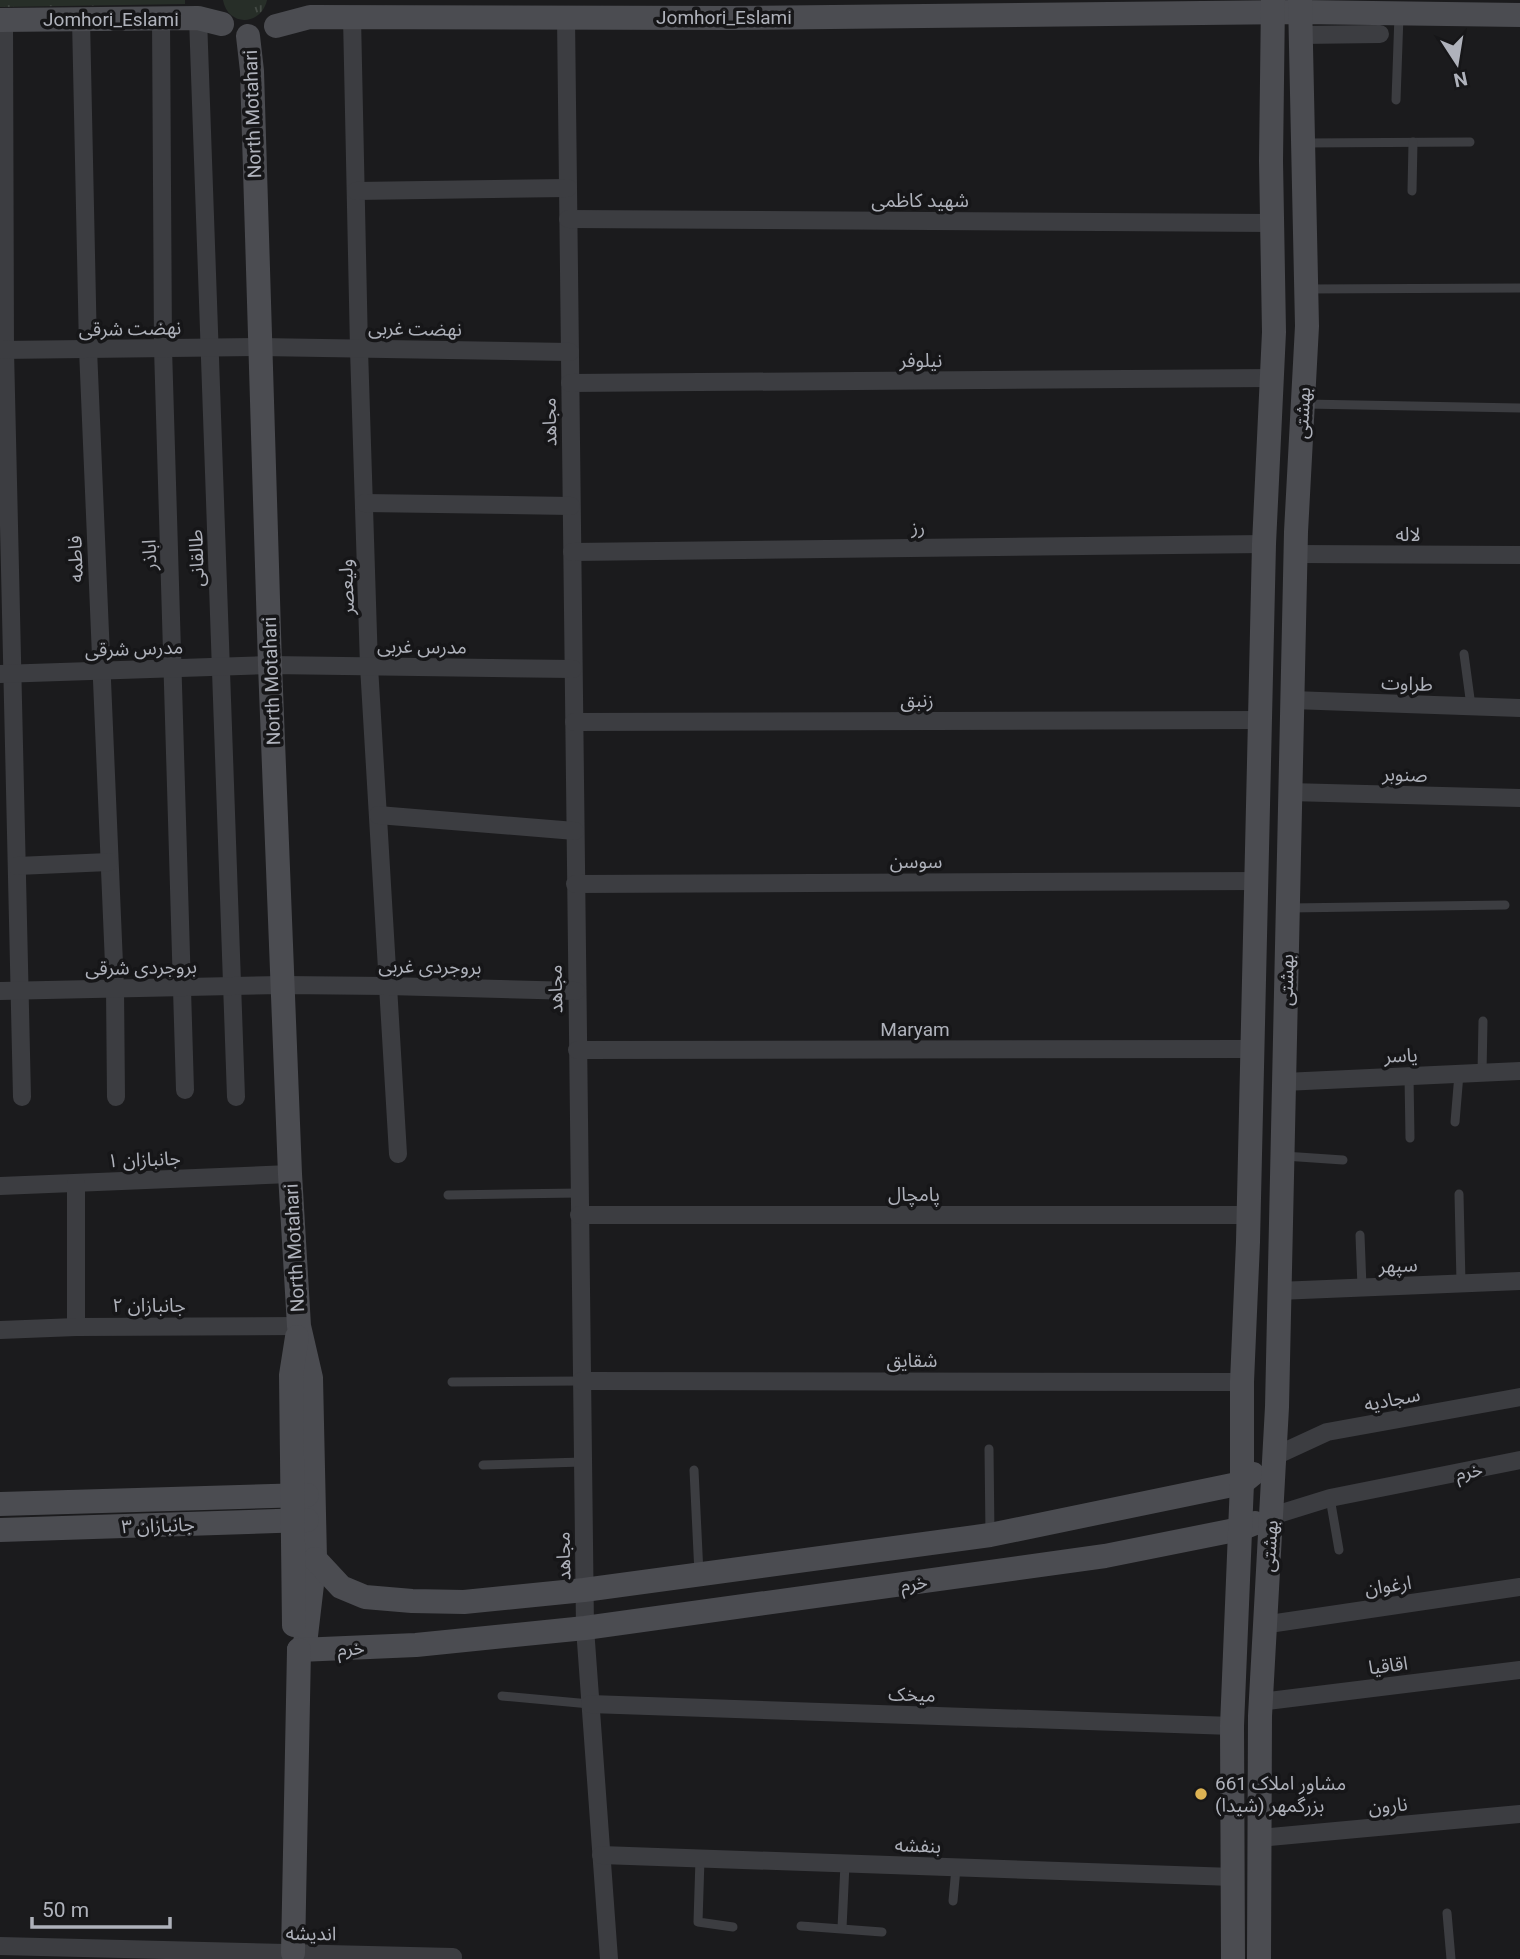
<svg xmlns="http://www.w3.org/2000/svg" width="1520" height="1959" font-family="Roboto,'Noto Sans Arabic',sans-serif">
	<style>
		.grass { fill: url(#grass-tufts) }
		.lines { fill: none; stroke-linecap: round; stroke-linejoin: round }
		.lane { stroke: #3c3d41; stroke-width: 9 }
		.street { stroke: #3c3d41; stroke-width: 18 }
		.secondary { stroke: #4b4c51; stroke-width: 24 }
		.poi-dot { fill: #ddb353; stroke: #161618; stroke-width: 2.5 }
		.labels { text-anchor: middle; stroke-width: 7; stroke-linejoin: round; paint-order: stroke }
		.street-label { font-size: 19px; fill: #afb2bb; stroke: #161618 }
		.poi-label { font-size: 19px; fill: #afb2bb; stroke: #161618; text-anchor: start }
	</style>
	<defs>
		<pattern id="grass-tufts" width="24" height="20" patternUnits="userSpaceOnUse" patternTransform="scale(1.75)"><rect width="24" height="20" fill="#272e28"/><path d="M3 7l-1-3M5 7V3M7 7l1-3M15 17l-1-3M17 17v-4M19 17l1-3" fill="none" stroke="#444a45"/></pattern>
	</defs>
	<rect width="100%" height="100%" fill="#1b1b1d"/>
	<g class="grass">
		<polygon points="0,0 185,0 185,4 0,7"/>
		<path d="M223 0H267C261 26 228 27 223 0Z"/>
	</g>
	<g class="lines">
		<g class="lane">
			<polyline points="1396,100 1399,15"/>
			<polyline points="1304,143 1470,142"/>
			<polyline points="1412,191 1413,142"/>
			<polyline points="1308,289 1520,288"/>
			<polyline points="1305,404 1520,408"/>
			<polyline points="1464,654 1471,706"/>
			<polyline points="1289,908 1505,905"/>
			<polyline points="1482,1073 1483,1021"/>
			<polyline points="1409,1076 1410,1138"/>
			<polyline points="1455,1122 1459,1074"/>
			<polyline points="1284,1156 1343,1160"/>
			<polyline points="1459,1194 1461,1283"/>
			<polyline points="448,1195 579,1193"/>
			<polyline points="1360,1235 1362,1287"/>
			<polyline points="452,1382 581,1381"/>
			<polyline points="989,1449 990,1535"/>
			<polyline points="483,1465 582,1462"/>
			<polyline points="694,1470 699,1574"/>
			<polyline points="1330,1498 1339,1550"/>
			<polyline points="502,1696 590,1704"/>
			<polyline points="700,1859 698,1922 733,1927"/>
			<polyline points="953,1901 956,1868"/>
			<polyline points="1447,1913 1451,1959"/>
			<polyline points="801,1926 882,1932"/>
			<polyline points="842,1928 845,1864"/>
		</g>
		<g class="street">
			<polyline points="352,17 359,349 369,666 398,1154"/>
			<polyline points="566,17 585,1628 609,1959"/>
			<polyline points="161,18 163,348 185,1090"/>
			<polyline points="198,18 236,1097"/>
			<polyline points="4,19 5,350 22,1097"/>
			<polyline points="81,19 88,349 115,988 116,1097"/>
			<polyline points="1300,35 1380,34"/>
			<polyline points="356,191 568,188"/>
			<polyline points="568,219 1272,223"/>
			<polyline points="0,350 260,347 570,352"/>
			<polyline points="570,383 1272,378"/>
			<polyline points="364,503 571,506"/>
			<polyline points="572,552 1264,544"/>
			<polyline points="1295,554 1520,555"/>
			<polyline points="0,674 270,665 573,669"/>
			<polyline points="1292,700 1520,708"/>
			<polyline points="574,722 1260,720"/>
			<polyline points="1289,792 1520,798"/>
			<polyline points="378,815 575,831"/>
			<polyline points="17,866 109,862"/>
			<polyline points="575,884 1257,881"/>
			<polyline points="0,991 282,985 388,986 576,991"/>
			<polyline points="577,1050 1253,1049"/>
			<polyline points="1284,1082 1520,1071"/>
			<polyline points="0,1186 290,1174"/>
			<polyline points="579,1215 1249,1215"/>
			<polyline points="1278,1291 1520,1281"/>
			<polyline points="76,1327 76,1183"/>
			<polyline points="0,1330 76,1327 299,1326"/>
			<polyline points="581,1381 1242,1382"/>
			<polyline points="1275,1456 1327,1432 1520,1397"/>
			<polyline points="1272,1516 1330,1498 1520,1460"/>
			<polyline points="1263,1625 1520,1587"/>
			<polyline points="1260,1702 1520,1670"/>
			<polyline points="590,1704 1232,1726"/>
			<polyline points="1259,1838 1520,1814"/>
			<polyline points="601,1855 1233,1877"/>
			<polyline points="0,1946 453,1957"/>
		</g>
		<g class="secondary">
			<polyline points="0,20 198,18 222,24"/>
			<polyline points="276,26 310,17 732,18 1300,12 1520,15"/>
			<polyline points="248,36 252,71 270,665 290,1174 299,1326 311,1378 315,1559 305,1644 299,1650"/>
			<polyline points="0,1504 307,1495"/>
			<polyline points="0,1530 307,1520"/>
			<polyline points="315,1559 341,1587 365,1597 412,1601 464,1602 584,1590 990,1535 1242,1483 1253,1474"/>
			<polyline points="294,1625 291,1375 297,1337"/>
			<polyline points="299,1650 416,1645 585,1628 1105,1556 1240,1529 1255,1523"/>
			<polyline points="293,1953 299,1650"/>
			<polyline points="1233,1959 1232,1726 1242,1483 1242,1382 1248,1242 1264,544 1274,332 1271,161 1273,0"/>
			<polyline points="1259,1959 1260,1716 1277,1407 1296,532 1307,326 1300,0"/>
		</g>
	</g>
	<circle class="poi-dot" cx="1201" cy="1794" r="7"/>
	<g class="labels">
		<g class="street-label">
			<text x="724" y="24">Jomhori_Eslami</text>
			<text x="111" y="26">Jomhori_Eslami</text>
			<text transform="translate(252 114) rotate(-92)" y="7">North Motahari</text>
			<text x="920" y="207">شهید کاظمی</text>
			<text transform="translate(130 328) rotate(-1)" y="7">نهضت شرقی</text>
			<text transform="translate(415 328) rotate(1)" y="7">نهضت غربی</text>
			<text x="921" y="367">نیلوفر</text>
			<text transform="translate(1302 413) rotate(-87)" y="7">بهشتی</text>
			<text transform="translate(549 422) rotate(-91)" y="7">مجاهد</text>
			<text transform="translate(918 527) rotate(-1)" y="7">رز</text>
			<text x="1408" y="541">لاله</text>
			<text transform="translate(149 555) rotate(-92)" y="7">اباذر</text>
			<text transform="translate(196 558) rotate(-92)" y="7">طالقانی</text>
			<text transform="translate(75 559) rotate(-92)" y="7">فاطمه</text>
			<text transform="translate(346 587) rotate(-92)" y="7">ولیعصر</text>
			<text transform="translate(422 646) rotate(1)" y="7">مدرس غربی</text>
			<text transform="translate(134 648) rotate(-2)" y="7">مدرس شرقی</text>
			<text transform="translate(271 681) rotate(-92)" y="7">North Motahari</text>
			<text transform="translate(1407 683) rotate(2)" y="7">طراوت</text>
			<text x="917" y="707">زنبق</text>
			<text transform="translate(1405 774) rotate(2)" y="7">صنوبر</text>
			<text x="916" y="868">سوسن</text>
			<text transform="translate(430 966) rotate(1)" y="7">بروجردی غربی</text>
			<text transform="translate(141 967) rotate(-1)" y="7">بروجردی شرقی</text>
			<text transform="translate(1286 980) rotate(-89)" y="7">بهشتی</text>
			<text transform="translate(555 989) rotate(-91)" y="7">مجاهد</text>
			<text x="915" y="1036">Maryam</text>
			<text transform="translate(1401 1055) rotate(-2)" y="7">یاسر</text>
			<text transform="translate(144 1159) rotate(-2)" y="7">جانبازان ۱</text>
			<text x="914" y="1201">پامچال</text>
			<text transform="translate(294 1248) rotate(-93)" y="7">North Motahari</text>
			<text transform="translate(1398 1265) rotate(-2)" y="7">سپهر</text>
			<text x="149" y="1312">جانبازان ۲</text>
			<text x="912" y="1367">شقایق</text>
			<text transform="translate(1392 1399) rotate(-11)" y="7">سجادیه</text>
			<text transform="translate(1469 1471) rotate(-11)" y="7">خرم</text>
			<text transform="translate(158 1525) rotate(-2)" y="7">جانبازان ۳</text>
			<text transform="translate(1269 1546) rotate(-86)" y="7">بهشتی</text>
			<text transform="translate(563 1556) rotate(-91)" y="7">مجاهد</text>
			<text transform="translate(914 1583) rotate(-8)" y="7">خرم</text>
			<text transform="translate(1388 1585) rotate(-8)" y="7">ارغوان</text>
			<text transform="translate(351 1648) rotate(-3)" y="7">خرم</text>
			<text transform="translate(1388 1665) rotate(-7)" y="7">اقاقیا</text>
			<text transform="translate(912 1694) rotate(2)" y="7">میخک</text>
			<text transform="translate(1388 1805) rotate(-5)" y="7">نارون</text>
			<text transform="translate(918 1845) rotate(2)" y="7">بنفشه</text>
			<text transform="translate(311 1933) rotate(1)" y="7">اندیشه</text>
		</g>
		<g class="poi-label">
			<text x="1215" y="1790">مشاور املاک 661<tspan x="1215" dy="22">بزرگمهر (شیدا)</tspan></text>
		</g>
	</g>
	<g transform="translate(1457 63) rotate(168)" stroke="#161618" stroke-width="5" paint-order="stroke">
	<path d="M0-5L12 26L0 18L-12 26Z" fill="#afb2bb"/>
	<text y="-10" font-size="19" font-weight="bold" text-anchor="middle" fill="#afb2bb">N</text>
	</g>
	<path d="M32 1917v10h138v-10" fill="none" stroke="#afb2bb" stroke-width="3.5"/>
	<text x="42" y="1917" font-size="21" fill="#afb2bb" stroke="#161618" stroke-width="5" paint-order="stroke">50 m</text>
</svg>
